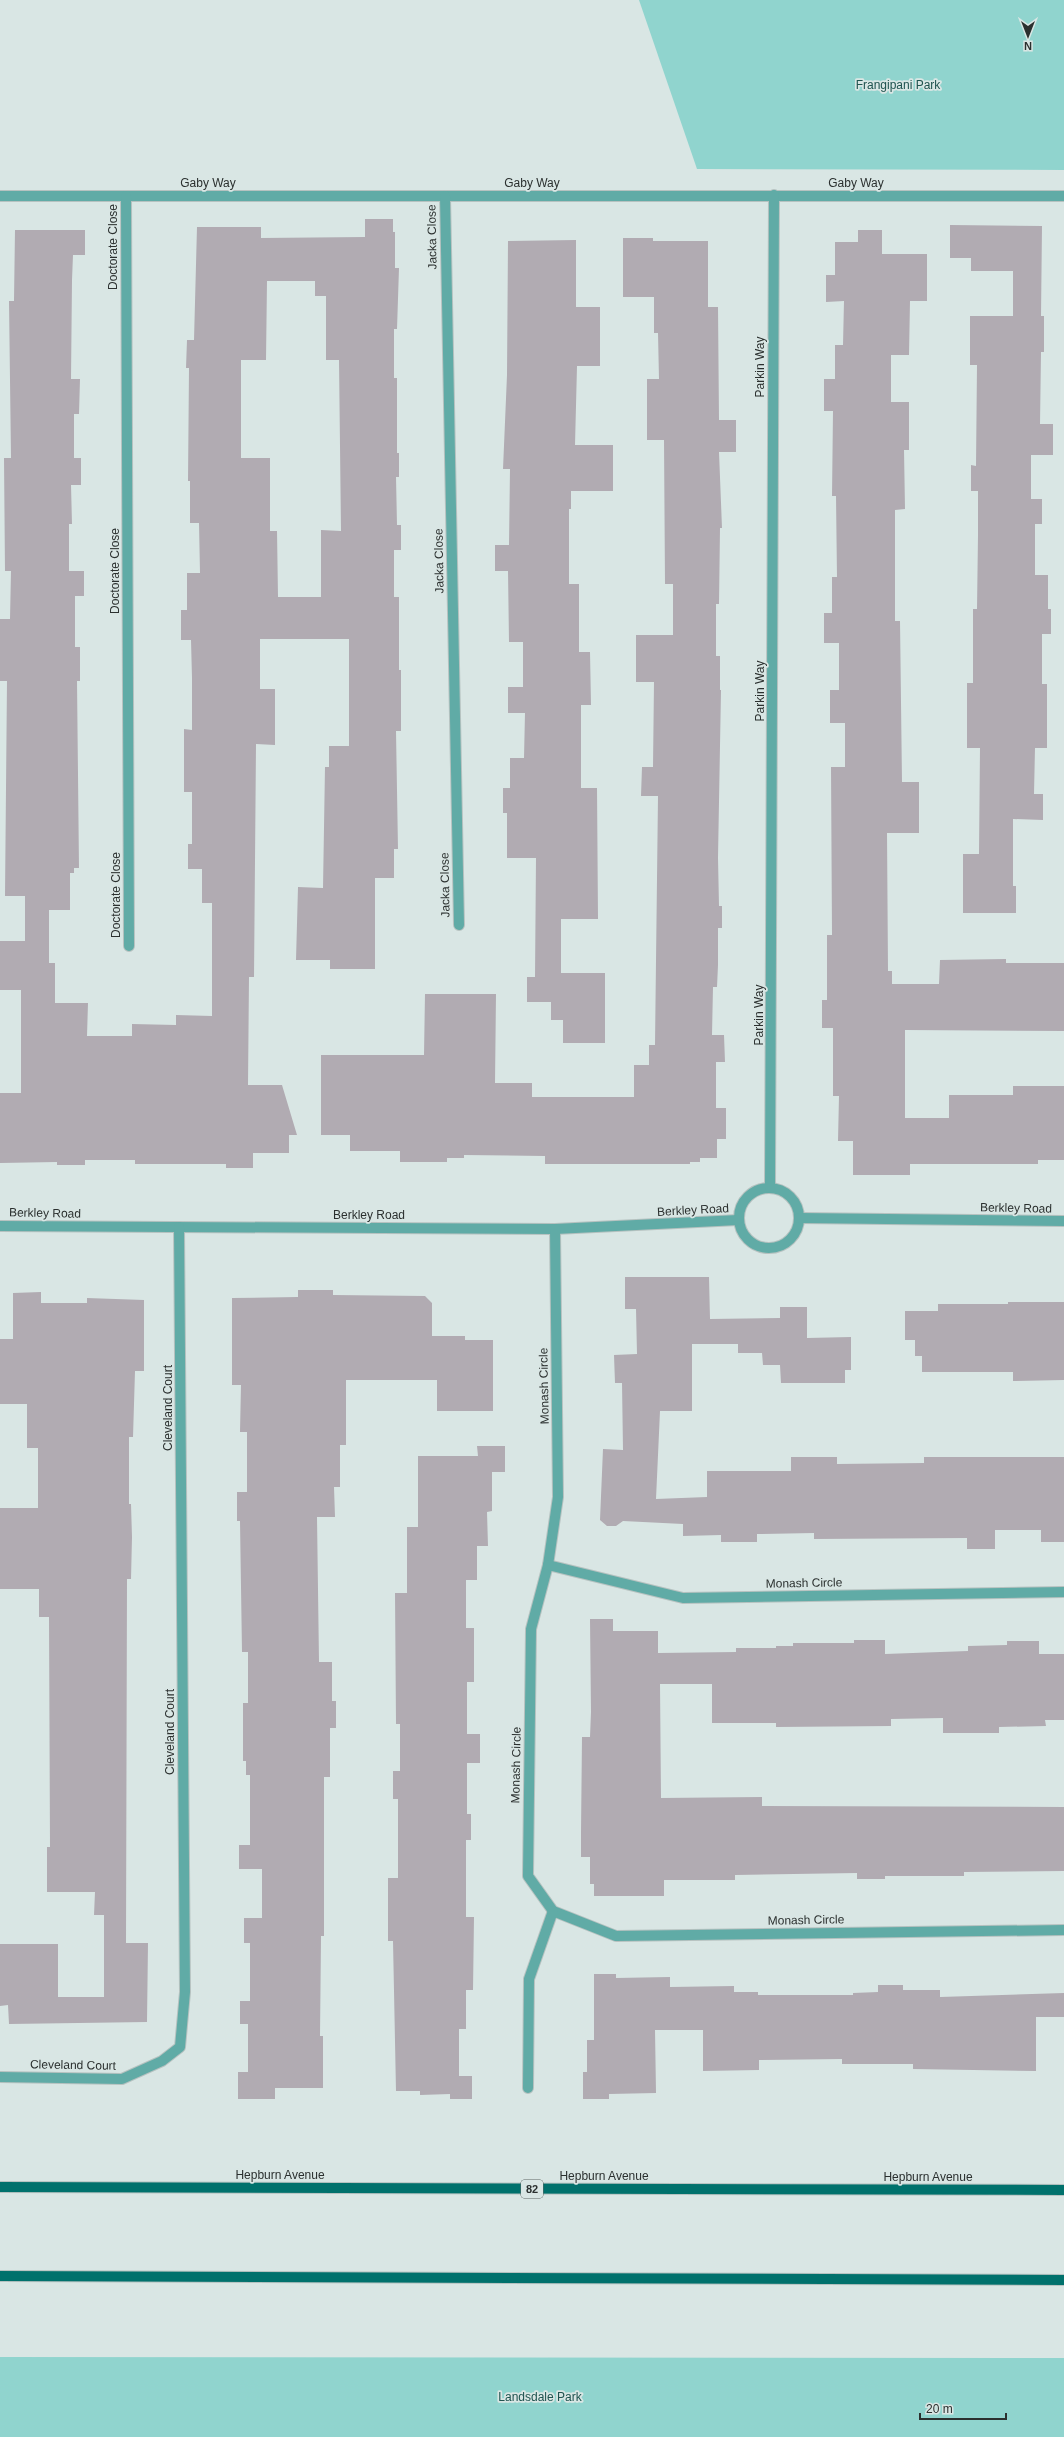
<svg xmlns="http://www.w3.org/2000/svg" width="1064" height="2437" font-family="Helvetica,sans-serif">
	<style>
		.green { fill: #90d4ce }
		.building { fill: #b1abb2; fill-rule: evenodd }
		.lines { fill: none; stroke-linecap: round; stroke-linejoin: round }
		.minor-casing { stroke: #b6c2c0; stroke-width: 12 }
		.primary-casing { stroke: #b6c2c0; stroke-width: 12 }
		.minor { stroke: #60aba6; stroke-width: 10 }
		.primary { stroke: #00716c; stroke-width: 10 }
		.labels { text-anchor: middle; stroke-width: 3.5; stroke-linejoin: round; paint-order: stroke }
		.shield { fill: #d9e6e4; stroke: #5f6765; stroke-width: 1 }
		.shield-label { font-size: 11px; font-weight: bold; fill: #2b302f }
		.park-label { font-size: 12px; fill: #205450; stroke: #d9e6e4 }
		.street-label { font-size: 12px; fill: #2b302f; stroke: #d9e6e4 }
	</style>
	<rect width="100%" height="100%" fill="#d9e6e4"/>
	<g class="green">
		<polygon points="639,0 1064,0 1064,170 697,169"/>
		<polygon points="0,2357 1064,2358 1064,2437 0,2437"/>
	</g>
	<g class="building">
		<path d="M365 219H393V232H395V268H399L397 329H394V378H397V453H399V477H396L397 525H401V550H394V597H399V670H401V731H396L398 849H394V878H375V969H330V960H296L298 887 323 888 325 767H329V746H349V639H260V689H275V745L256 744 254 977H249L248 1085H282L297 1135H289V1153H253V1168H226V1164H135V1160H85V1165H57V1162L0 1163V1093H21V990H0V941H25V896H5L7 681H0V619H10L11 571H5L4 458H11L9 301H14L15 230H85V255H73L72 280 71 379H80L79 414H74V458H81V485H71L72 524H69V571H84V596H75V647H80V681H77L79 868H74V873H70V910H49V963H55V1003H88L87 1036H132V1024L176 1025V1015L212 1016V903H202V869H188V844H192V792H184V729L192 730V678L191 640H181V610H187V573H200L199 523H190V481H188L189 368H186L187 340H194L197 227H261V238L365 237ZM267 281H315V296H326V360H339L341 531 321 530V597H278L277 531H270V458H241V360H266Z"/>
		<polygon points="950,225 1042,226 1041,316 1044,316 1044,352 1041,352 1040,424 1053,424 1053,455 1031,455 1031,499 1042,499 1042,524 1035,524 1035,575 1048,575 1048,609 1051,609 1051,634 1042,634 1042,684 1047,684 1047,748 1035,748 1034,794 1043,794 1043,820 1013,819 1013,886 1016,886 1016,913 963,913 963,854 979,854 980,748 967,748 967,683 973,683 973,609 977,609 978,535 978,491 971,491 971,465 976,466 977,365 970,365 970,316 1013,316 1013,271 971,271 971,258 950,258"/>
		<polygon points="858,230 882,230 882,254 927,254 927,301 910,301 909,355 891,355 891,402 909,402 909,450 904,450 905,509 895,510 895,621 900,621 902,782 919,782 919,833 887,833 888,971 892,971 892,984 939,984 940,960 1006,959 1006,963 1064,963 1064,1031 905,1030 905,1118 949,1118 949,1095 1013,1095 1013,1086 1064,1086 1064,1160 1038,1160 1038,1164 910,1164 910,1175 853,1175 853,1141 838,1141 839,1096 833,1096 833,1028 822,1028 822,1000 827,1000 827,935 832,935 831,767 845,767 845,723 830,723 830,690 839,690 839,643 824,643 824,613 832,613 832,577 837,577 836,496 832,496 833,411 824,411 824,379 835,379 835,345 843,345 844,301 826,302 826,275 835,275 835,242 858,242"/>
		<polygon points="623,238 653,238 653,241 708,241 708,307 718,307 719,420 736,420 736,452 719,452 722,528 720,528 719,604 716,604 716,656 720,656 720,690 721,690 718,858 719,906 722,906 722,928 718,928 718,965 717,987 713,987 712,1035 724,1035 725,1062 716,1062 716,1108 726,1108 726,1139 717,1139 717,1158 700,1158 700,1162 690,1162 690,1164 545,1164 545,1156 464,1155 464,1158 447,1158 447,1162 400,1162 400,1151 350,1151 350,1135 321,1135 321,1055 424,1055 425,994 496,994 495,1083 532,1083 532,1097 634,1097 634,1065 649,1065 649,1045 655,1045 658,796 641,796 642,767 653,767 654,682 636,682 636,635 673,635 673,584 665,584 664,440 647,440 647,379 659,379 658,333 654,333 654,297 623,297"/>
		<polygon points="576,240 576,307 600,307 600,366 577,366 575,445 613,445 613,491 571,491 571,509 569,509 569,584 579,584 579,652 590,652 591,705 581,705 581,788 597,788 598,919 561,919 561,973 605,973 605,1043 563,1043 563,1020 551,1020 551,1002 527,1002 527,977 535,977 536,858 507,858 507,813 503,813 503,788 510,788 510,758 524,758 525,713 508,713 508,687 523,687 523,642 509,642 508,571 495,571 495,545 509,545 510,469 503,469 507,375 508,241"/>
		<polygon points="625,1277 709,1277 710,1319 780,1318 780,1307 807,1307 807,1338 851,1337 851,1370 845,1370 845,1383 781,1383 780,1365 763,1365 762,1353 738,1353 738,1344 692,1344 692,1411 660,1411 656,1499 707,1497 707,1471 791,1471 791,1457 837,1457 837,1464 924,1463 924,1457 1064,1457 1064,1542 1041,1542 1041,1530 995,1530 995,1549 967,1549 967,1538 814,1539 814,1533 757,1534 757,1542 721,1542 721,1535 683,1536 683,1524 623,1521 616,1526 607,1526 600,1520 603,1449 623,1450 622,1383 615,1383 614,1355 637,1354 636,1309 625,1309"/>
		<polygon points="298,1290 333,1290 333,1295 425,1296 432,1303 432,1336 465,1336 465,1340 493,1340 493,1411 437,1411 437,1380 346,1380 346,1445 340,1445 340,1487 334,1487 335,1517 317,1517 319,1662 332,1662 332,1701 336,1701 336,1728 330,1728 330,1777 324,1777 324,1936 321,1936 320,2036 323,2036 323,2088 275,2088 275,2099 238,2099 238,2072 248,2072 248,2024 240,2024 240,2001 250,2001 250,1943 244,1943 244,1918 262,1918 262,1869 239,1869 239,1845 250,1845 250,1775 246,1775 246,1761 243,1761 243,1703 248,1703 248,1652 242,1652 240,1521 237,1521 237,1492 247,1492 247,1432 240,1432 241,1385 232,1385 232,1298 298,1297"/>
		<polygon points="41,1292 41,1303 87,1303 87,1298 144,1300 144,1371 135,1371 133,1437 129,1437 129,1504 131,1504 132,1537 131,1579 127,1579 126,1943 148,1943 147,2022 9,2024 8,2005 0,2006 0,1944 58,1944 58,1997 104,1997 104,1915 94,1915 95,1892 47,1892 47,1847 50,1847 49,1617 39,1617 39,1589 0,1589 0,1508 38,1508 38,1448 27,1448 27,1404 0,1404 0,1339 13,1339 13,1293"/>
		<polygon points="1008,1302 1064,1302 1064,1380 1013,1381 1013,1372 922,1372 922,1356 915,1356 915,1340 905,1340 905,1311 938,1311 938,1304 1008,1304"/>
		<polygon points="477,1446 505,1446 505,1472 492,1472 492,1511 487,1512 488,1546 477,1546 477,1580 466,1580 466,1628 474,1628 474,1682 467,1682 467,1734 480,1734 480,1763 467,1763 467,1814 471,1814 471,1840 466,1840 466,1917 474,1917 473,1990 466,1990 466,2029 459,2029 459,2076 472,2076 472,2099 450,2099 450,2094 420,2095 420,2091 396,2091 393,1941 388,1941 388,1878 398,1878 398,1799 393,1799 393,1771 400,1771 400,1724 396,1724 395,1593 407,1593 407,1527 418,1527 418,1456 478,1456"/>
		<polygon points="590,1619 613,1619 613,1631 658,1631 658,1653 736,1652 736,1648 776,1648 776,1646 793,1646 793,1643 854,1643 854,1640 885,1640 885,1654 968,1651 968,1646 1007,1645 1007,1641 1039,1641 1039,1654 1064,1654 1064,1720 1045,1720 1046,1726 999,1727 999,1733 943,1733 943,1718 891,1719 891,1726 776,1727 776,1723 712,1723 712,1684 660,1684 661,1798 762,1797 762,1806 1064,1807 1064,1871 964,1872 964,1876 885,1876 885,1879 857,1879 857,1873 735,1875 735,1880 664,1880 664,1896 594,1896 594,1884 590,1884 590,1857 581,1857 581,1833 582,1737 590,1737 591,1712"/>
		<polygon points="594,1974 616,1974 616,1978 670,1977 670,1987 734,1986 734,1992 758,1992 758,1995 853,1995 853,1993 878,1992 878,1985 903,1985 903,1990 940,1990 940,1997 1064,1993 1064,2017 1036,2017 1036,2071 913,2069 913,2064 842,2064 842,2059 759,2060 759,2070 703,2071 703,2030 655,2030 656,2093 609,2094 609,2099 583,2099 583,2072 587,2072 587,2040 594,2040"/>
	</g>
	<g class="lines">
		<defs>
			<g id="minor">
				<polyline points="0,196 1064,196"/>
				<polyline points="126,196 129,946"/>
				<polyline points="445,196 459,925"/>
				<circle cx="769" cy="1218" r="30"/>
				<polyline points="770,1188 774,195"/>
				<polyline points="799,1218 1064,1221"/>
				<polyline points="0,1226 555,1229 738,1220"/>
				<polyline points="555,1229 558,1497 548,1565 531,1629 528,1876 553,1911 616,1936 1064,1930"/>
				<polyline points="548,1565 683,1598 1064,1592"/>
				<polyline points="0,2077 122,2079 162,2061 180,2047 185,1992 179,1227"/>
				<polyline points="528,2088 529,1979 553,1911"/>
			</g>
			<g id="primary">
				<polyline points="0,2187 1064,2190"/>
				<polyline points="0,2276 1064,2280"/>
			</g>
		</defs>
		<use href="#minor" class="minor-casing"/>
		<use href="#primary" class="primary-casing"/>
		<use href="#minor" class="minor"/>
		<use href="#primary" class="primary"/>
	</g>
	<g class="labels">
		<rect class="shield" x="521" y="2180" width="22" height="18" rx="3"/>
		<g class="shield-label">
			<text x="532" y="2193">82</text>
		</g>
		<g class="park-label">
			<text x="898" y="89">Frangipani Park</text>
			<text x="540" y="2401">Landsdale Park</text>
		</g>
		<g class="street-label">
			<text x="208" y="187">Gaby Way</text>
			<text x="532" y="187">Gaby Way</text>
			<text x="856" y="187">Gaby Way</text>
			<text transform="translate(432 237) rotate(-91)" y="4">Jacka Close</text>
			<text transform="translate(113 247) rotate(-90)" y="4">Doctorate Close</text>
			<text transform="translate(760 367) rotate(-90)" y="4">Parkin Way</text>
			<text transform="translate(439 561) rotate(-91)" y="4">Jacka Close</text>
			<text transform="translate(115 571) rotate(-90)" y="4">Doctorate Close</text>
			<text transform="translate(760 691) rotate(-90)" y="4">Parkin Way</text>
			<text transform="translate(445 885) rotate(-91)" y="4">Jacka Close</text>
			<text transform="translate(116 895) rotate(-90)" y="4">Doctorate Close</text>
			<text transform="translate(759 1015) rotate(-90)" y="4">Parkin Way</text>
			<text transform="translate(1016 1208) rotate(1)" y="4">Berkley Road</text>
			<text transform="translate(693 1210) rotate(-3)" y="4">Berkley Road</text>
			<text transform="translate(45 1213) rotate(1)" y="4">Berkley Road</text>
			<text x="369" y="1219">Berkley Road</text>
			<text transform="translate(544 1386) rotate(-91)" y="4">Monash Circle</text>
			<text transform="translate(168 1408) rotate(-90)" y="4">Cleveland Court</text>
			<text transform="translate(804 1583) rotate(-1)" y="4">Monash Circle</text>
			<text transform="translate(170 1732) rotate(-90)" y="4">Cleveland Court</text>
			<text transform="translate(516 1765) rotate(-89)" y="4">Monash Circle</text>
			<text transform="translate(806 1920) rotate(-1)" y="4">Monash Circle</text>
			<text transform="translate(73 2065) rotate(1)" y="4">Cleveland Court</text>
			<text x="280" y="2179">Hepburn Avenue</text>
			<text x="604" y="2180">Hepburn Avenue</text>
			<text x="928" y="2181">Hepburn Avenue</text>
		</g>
	</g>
	<g transform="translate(1028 36) rotate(180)" stroke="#d9e6e4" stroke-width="3" paint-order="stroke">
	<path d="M0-3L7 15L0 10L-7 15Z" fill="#2b302f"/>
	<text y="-6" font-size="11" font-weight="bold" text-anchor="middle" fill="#2b302f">N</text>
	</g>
	<path d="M920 2413v6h86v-6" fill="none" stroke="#2b302f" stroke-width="2"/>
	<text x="926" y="2413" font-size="12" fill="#2b302f" stroke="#d9e6e4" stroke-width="3" paint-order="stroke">20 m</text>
</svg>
